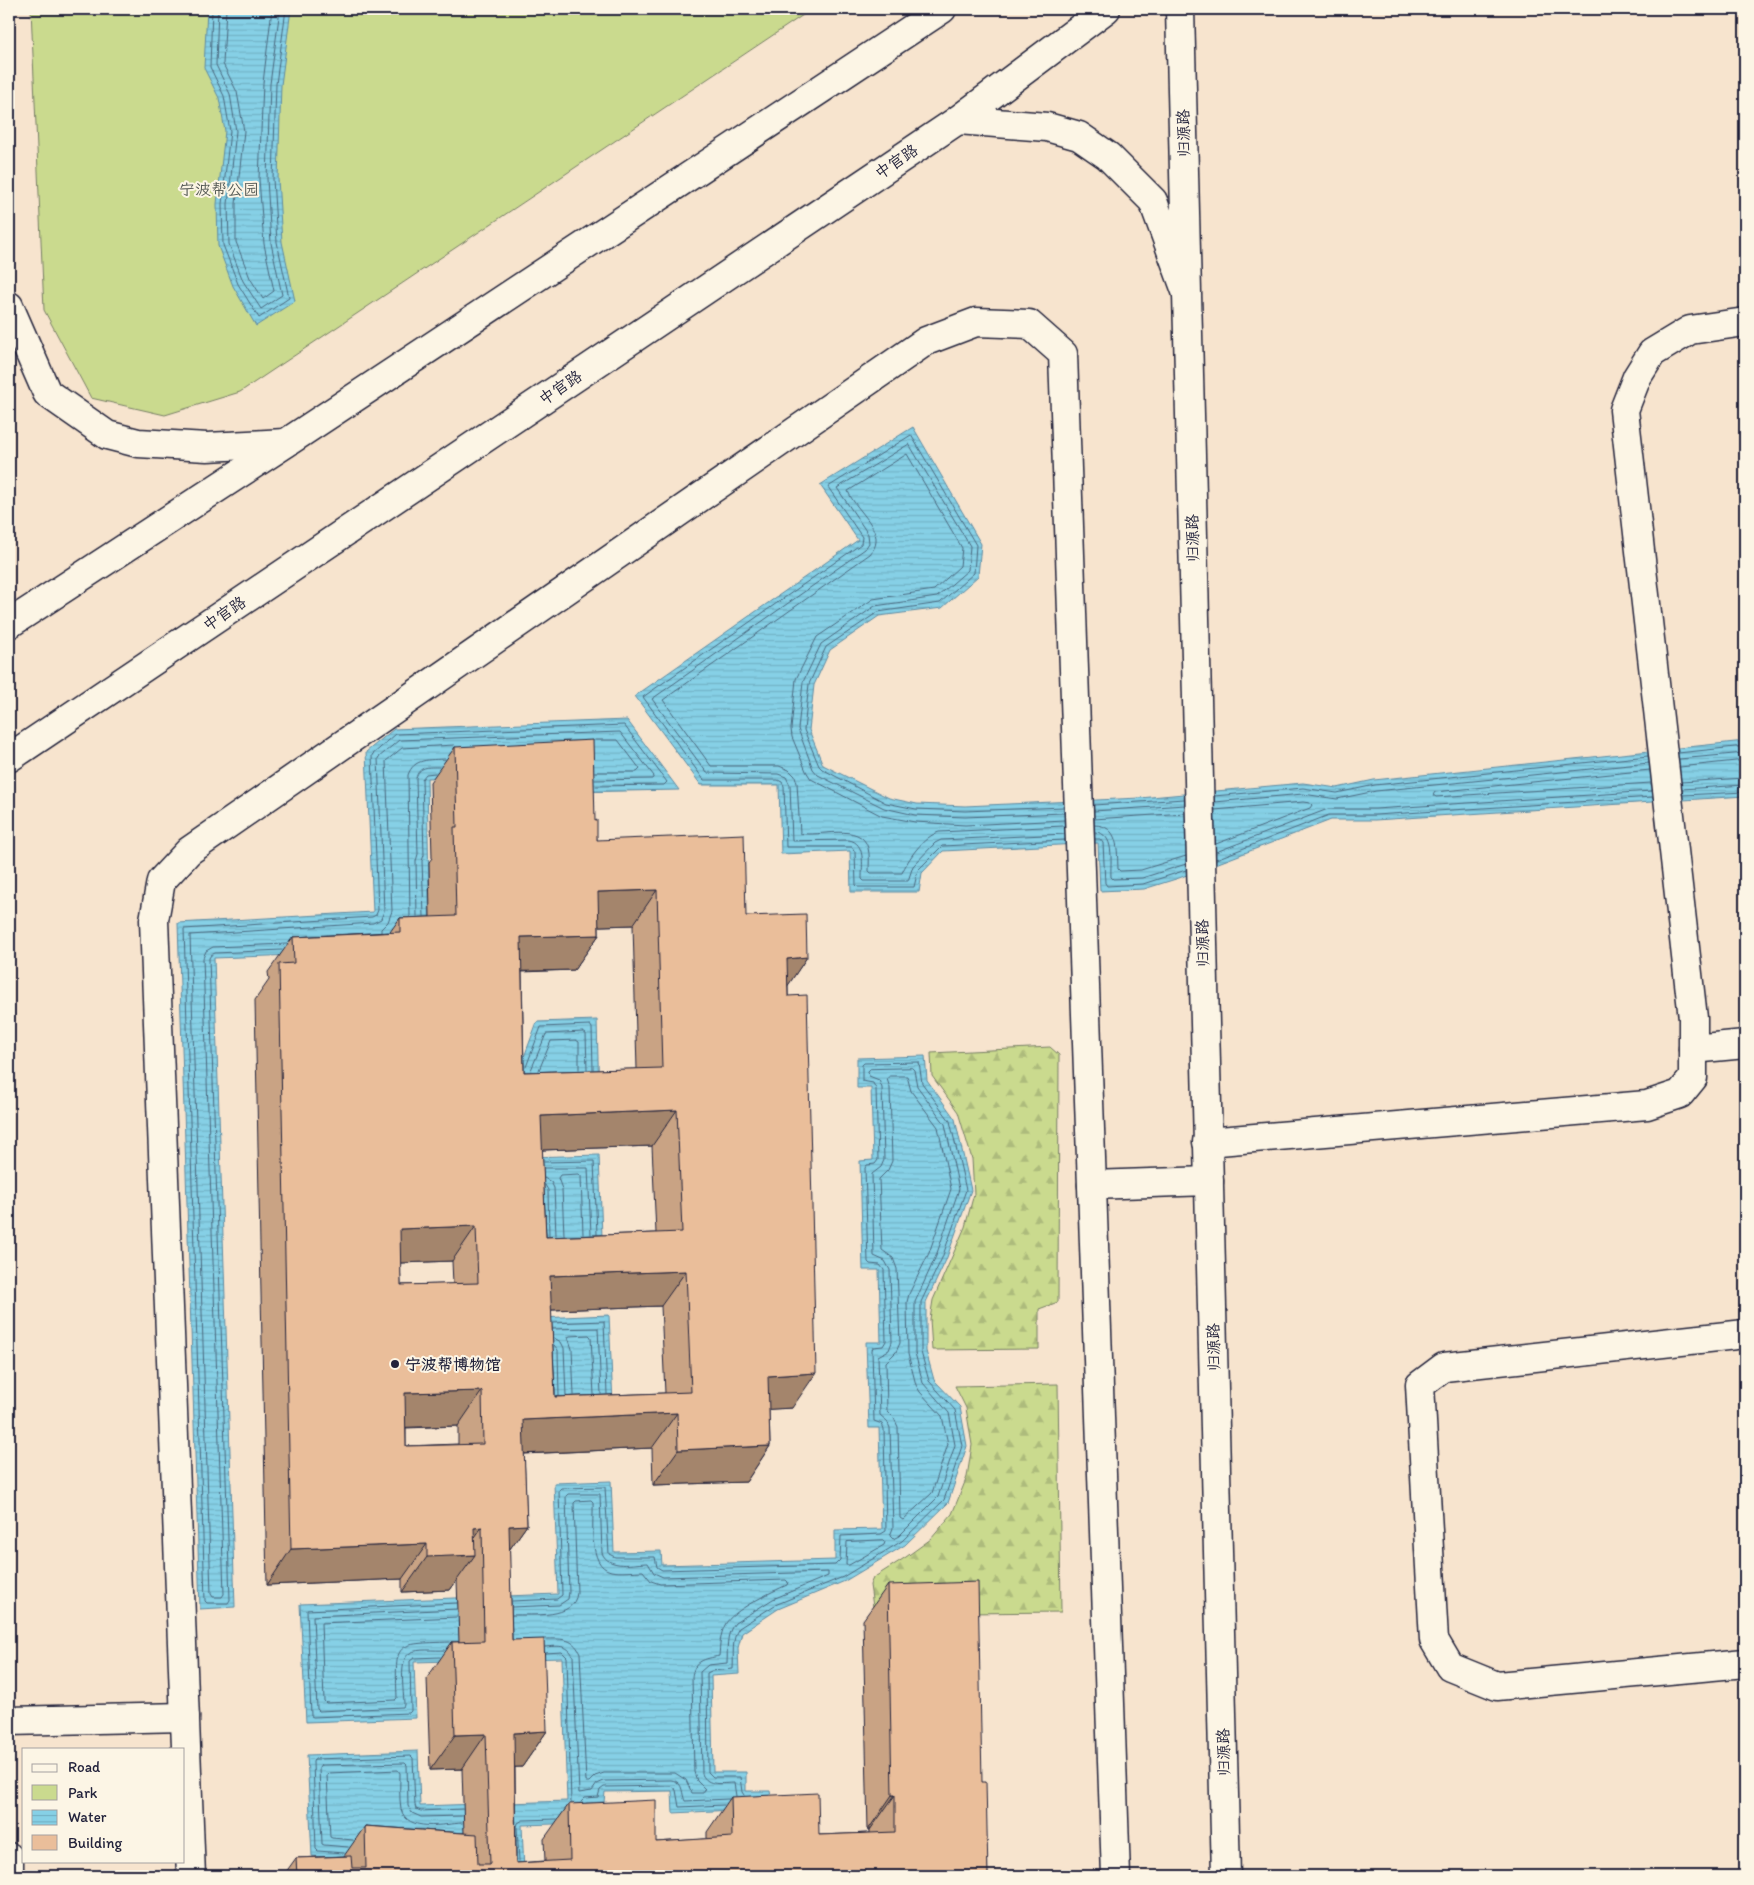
<svg xmlns="http://www.w3.org/2000/svg" width="1754" height="1885" font-family="Itim,'LXGW WenKai TC',sans-serif">
	<style>
		.green { fill: #cada8e; stroke: #767e64 }
		.forest { fill: url(#forest-firs); stroke: #767e64 }
		.water { fill: url(#water-rules); stroke: #5e8aa2 }
		.lines { fill: none; stroke-linecap: round; stroke-linejoin: round }
		.shore { stroke: #4a687f; stroke-width: 1 }
		.minor-casing { stroke: #22223b; stroke-width: 31 }
		.major-casing { stroke: #22223b; stroke-width: 31 }
		.minor { stroke: #fcf5e5; stroke-width: 28 }
		.major { stroke: #fcf5e5; stroke-width: 28 }
		.wall { fill: #c9a384; stroke: #22223b; fill-rule: evenodd }
		.shaded-wall { fill: #a4856c; stroke: #22223b }
		.building { fill: #eabe9a; stroke: #22223b; fill-rule: evenodd }
		.poi-dot { fill: #22223b; stroke: #fcf5e5; stroke-width: 2 }
		.labels { text-anchor: middle; stroke-width: 4; stroke-linejoin: round; paint-order: stroke }
		.street-label { font-size: 16px; fill: #22223b; stroke: #fcf5e5 }
		.park-label { font-size: 16px; fill: #545954; stroke: #fcf5e5 }
		.poi-label { font-size: 16px; font-weight: bold; fill: #22223b; stroke: #fcf5e5; text-anchor: start }
	</style>
	<defs>
		<pattern id="forest-firs" width="22" height="20" patternUnits="userSpaceOnUse" patternTransform="scale(1.25)"><rect width="22" height="20" fill="#cada8e"/><path d="M5 1l3.5 6h-7zM16 11l3.5 6h-7z" fill="#adbb7b"/></pattern>
		<pattern id="water-rules" width="6" height="5" patternUnits="userSpaceOnUse" patternTransform="scale(1.25)"><rect width="6" height="5" fill="#86d0e6"/><path d="M0 2.5h6" fill="none" stroke="#73b2c6"/></pattern>
	</defs>
	<rect width="100%" height="100%" fill="#f7e4ce"/>
	<filter id="ink" filterUnits="userSpaceOnUse"><feTurbulence type="fractalNoise" baseFrequency=".02" numOctaves="2"/><feDisplacementMap in="SourceGraphic" scale="10" xChannelSelector="R" yChannelSelector="G"/><feConvolveMatrix kernelMatrix="1 2 1 2 8 2 1 2 1" color-interpolation-filters="sRGB"/></filter>
	<g filter="url(#ink)">
		<polygon class="green" points="31,9 812,9 240,392 165,415 91,398 44,310"/>
		<g class="forest">
			<polygon points="1050,1047 1059,1055 1058,1302 1039,1309 1039,1349 932,1350 930,1319 933,1300 965,1227 974,1194 972,1159 958,1112 932,1076 931,1053"/>
			<polygon points="1058,1384 1061,1612 874,1614 870,1585 873,1578 906,1557 931,1539 952,1514 967,1477 972,1445 966,1408 955,1386"/>
		</g>
		<g class="water">
			<polygon points="207,9 291,9 281,85 278,179 282,242 295,301 256,326 233,286 218,246 217,204 225,131 219,98 204,68"/>
			<polygon points="913,427 981,544 978,576 942,608 879,616 830,650 814,685 809,730 823,765 889,798 917,804 965,806 1140,798 1303,783 1337,788 1374,780 1745,741 1745,796 1375,820 1331,820 1179,878 1144,889 1100,891 1098,843 943,851 922,873 919,892 851,892 850,851 781,854 779,785 701,785 635,696 858,540 820,485"/>
			<polygon points="627,720 679,790 571,792 571,774 427,778 430,950 214,958 235,1607 200,1609 178,923 373,912 366,752 394,729"/>
			<polygon points="597,1020 599,1099 517,1076 537,1022"/>
			<polygon points="925,1056 927,1080 955,1119 971,1190 946,1260 926,1302 926,1351 934,1380 960,1407 967,1446 948,1503 905,1545 845,1581 778,1609 742,1633 738,1648 739,1674 711,1676 713,1772 746,1772 746,1791 770,1791 773,1808 673,1813 672,1791 605,1792 604,1802 586,1803 585,1823 522,1825 524,1871 312,1856 307,1755 418,1751 420,1806 567,1801 562,1658 414,1662 416,1718 306,1722 300,1604 558,1594 554,1483 611,1481 614,1552 661,1551 662,1565 835,1560 835,1530 882,1529 879,1428 869,1428 866,1342 881,1342 879,1270 863,1270 860,1161 873,1160 871,1088 857,1088 857,1058"/>
			<polygon points="599,1155 603,1265 536,1268 545,1233 543,1190 529,1157"/>
			<polygon points="609,1315 614,1426 546,1428 555,1393 553,1350 540,1318"/>
		</g>
		<g class="lines">
			<g class="shore">
				<polyline points="212,9 210,67 224,96 230,131 222,204 223,245 238,284 259,318 289,298 277,242 273,179 276,84 286,9"/>
				<polyline points="218,9 216,65 230,94 236,131 228,204 229,244 243,281 261,309 282,295 271,243 267,179 270,84 280,9"/>
				<polyline points="226,9 223,64 237,92 244,131 236,204 236,242 250,278 263,299 274,291 264,244 259,179 263,83 272,9"/>
				<polyline points="595,740 618,740 640,769 637,772 595,772"/>
				<polyline points="1678,753 1745,746"/>
				<polyline points="1679,759 1745,753"/>
				<polyline points="1680,767 1745,760"/>
				<polyline points="1650,770 1435,792 1433,795 1436,797 1651,783"/>
				<polyline points="1681,782 1745,778"/>
				<polyline points="1682,789 1745,785"/>
				<polyline points="1683,795 1745,792"/>
				<polyline points="1214,796 1303,788 1337,793 1375,785 1648,756"/>
				<polyline points="1215,802 1303,794 1337,799 1376,791 1649,763"/>
				<polyline points="1094,805 1184,799"/>
				<polyline points="1064,807 965,811 916,809 886,803 822,769 819,766 804,730 809,684 826,647 878,612 940,603 974,573 976,545 911,435 828,487 862,537 861,544 643,697 704,780 778,780 782,782 784,786 786,847 852,847 855,852 856,885 858,887 914,887 918,870 942,846 1065,840"/>
				<polyline points="1215,810 1303,802 1310,803 1312,805 1310,808 1216,844"/>
				<polyline points="1094,811 1185,805"/>
				<path d="M1064 813 965 817 915 815 884 808 818 775 813 769 798 729 803 682 821 644 875 606 937 597 968 570 970 546 909 444 837 488 868 534 869 543 865 549 652 699 707 773 778 774 786 777 790 785 792 841 849 840C866 843 862 865 862 879L864 881H908L913 866 935 843 941 840 1065 834"/>
				<polyline points="1094,819 1185,813"/>
				<path d="M1064 820 965 825 915 822 882 816 811 779 806 771 792 737 791 729 796 679 817 637 873 599 934 590 960 566 962 548 907 454 848 491C855 511 890 532 870 554L663 700 711 766H779L789 770 795 776 797 783 800 833C818 838 861 821 868 848 870 855 869 864 869 871L871 873H902C908 859 923 837 939 832L1064 826"/>
				<path d="M1094 825C1120 825 1117 851 1118 869L1120 871 1141 870 1186 856"/>
				<path d="M1095 832C1116 833 1110 862 1111 877L1113 879 1142 878 1186 864"/>
				<polyline points="1095,839 1100,839 1103,843 1105,883 1107,886 1143,884 1186,870"/>
				<polyline points="1216,852 1328,809 1375,809 1652,791"/>
				<polyline points="1216,859 1329,815 1375,815 1653,797"/>
				<path d="M417 916 416 861 418 854 416 778C419 766 428 767 439 767"/>
				<polyline points="424,916 422,861 424,855 422,779 426,774 435,773"/>
				<path d="M410 917 408 775C414 758 429 760 445 759"/>
				<polyline points="381,932 381,929 388,922 392,911 386,761 402,748 454,745"/>
				<polyline points="287,944 213,947 206,951 203,958 224,1594 222,1597 213,1597 211,1594 190,935 373,923 381,919 384,911 378,758 399,740 620,732 654,776 652,779 595,780"/>
				<polyline points="282,950 215,953 211,955 209,958 230,1600 228,1603 207,1603 205,1601 184,929 372,917 376,915 378,910 372,755 396,734 624,725 667,782 664,785 596,786"/>
				<polyline points="526,1067 541,1027 590,1025 592,1028 593,1069"/>
				<polygon points="912,1068 914,1070 917,1086 945,1124 959,1189 936,1256 915,1302 915,1353 923,1383 949,1413 955,1445 938,1497 899,1536 893,1539 890,1536 893,1528 890,1428 887,1421 880,1415 878,1356 889,1350 892,1342 890,1270 885,1261 874,1256 872,1174 881,1167 884,1160 882,1088 879,1080 869,1076 868,1071 870,1069"/>
				<polyline points="531,1070 546,1034 583,1032 586,1034 587,1069"/>
				<polyline points="539,1070 551,1041 576,1040 579,1042 579,1069"/>
				<polygon points="890,1076 907,1076 911,1091 938,1127 951,1189 929,1253 909,1294 907,1302 908,1354 916,1385 920,1392 942,1416 948,1444 932,1493 903,1520 900,1518 898,1427 894,1418 887,1411 886,1362 896,1352 900,1343 897,1269 893,1258 882,1250 879,1179 888,1170 892,1161 890,1088 887,1079"/>
				<polyline points="544,1162 594,1161 597,1234"/>
				<polyline points="544,1168 588,1168 591,1234"/>
				<polyline points="544,1178 551,1182 554,1188 556,1235"/>
				<polyline points="545,1185 548,1190 549,1236"/>
				<polyline points="564,1235 562,1189 558,1178 560,1175 579,1174 581,1176 583,1234"/>
				<polyline points="553,1323 604,1321 607,1394"/>
				<polyline points="553,1329 598,1328 601,1394"/>
				<polyline points="554,1338 561,1342 564,1348 566,1396"/>
				<polyline points="554,1345 558,1350 559,1396"/>
				<polyline points="574,1395 572,1349 568,1337 570,1336 589,1335 591,1337 594,1395"/>
				<polygon points="883,1540 885,1542 884,1545 849,1565 846,1565 847,1542"/>
				<path d="M512 1601 557 1599 562 1595 559 1490 561 1488 605 1487 609 1554 615 1557H655L657 1567 662 1570 835 1565 840 1560 841 1536 881 1534 886 1531 884 1429 882 1424 874 1421 872 1350 873 1347 883 1346 886 1341 884 1270 880 1265 870 1264 868 1262 865 1168 867 1165 875 1164 878 1160 876 1089 873 1083 862 1081V1065L864 1063 919 1062 922 1083 950 1121 966 1190 942 1258 921 1302V1352L929 1381 955 1410 962 1446 944 1500 902 1541 843 1577 775 1605 739 1628C731 1639 734 1656 733 1669L711 1671 707 1673 708 1772 713 1777H740L742 1792 744 1795"/>
				<path d="M512 1607 559 1605 568 1599 569 1592 566 1496 568 1494H600L602 1553C609 1570 634 1563 648 1563L654 1573 663 1577 828 1572V1576L773 1599 735 1623C725 1634 728 1650 727 1663L708 1665 700 1672 702 1774C708 1787 722 1783 734 1783L736 1796"/>
				<path d="M512 1615C533 1614 574 1620 577 1593L574 1503 576 1501 591 1500 593 1502C594 1520 587 1566 611 1571 621 1573 633 1571 643 1571L651 1581 660 1584 786 1580 788 1582 787 1585C773 1591 731 1611 725 1625 720 1634 720 1646 719 1656 705 1659 694 1660 692 1677L694 1772 697 1781 705 1789 703 1793H692L686 1780 675 1773H604L595 1776 589 1782H586L580 1653C573 1637 560 1639 545 1639"/>
				<path d="M450 1642C394 1644 395 1641 397 1698L395 1700 326 1703 324 1701 321 1623 457 1617"/>
				<path d="M545 1647C557 1646 568 1644 573 1656L579 1793 592 1791 597 1784 604 1781 671 1780C684 1782 681 1792 685 1801L729 1799"/>
				<path d="M445 1650C435 1651 418 1648 410 1653 398 1659 404 1693 404 1705L403 1707 319 1711 317 1709 313 1616 457 1609"/>
				<polyline points="545,1653 562,1652 567,1657 571,1803"/>
				<polyline points="440,1657 414,1658 410,1661 411,1711 409,1713 313,1717 311,1716 307,1610 457,1603"/>
				<polyline points="581,1802 585,1798 598,1797 600,1790 604,1787 671,1786 676,1790 679,1807 724,1805"/>
				<path d="M353 1840 332 1838 330 1837 327 1775 329 1773 398 1770 400 1773C400 1784 399 1797 401 1809 407 1833 444 1824 462 1823"/>
				<polyline points="348,1847 324,1845 322,1844 319,1768 321,1765 405,1763 407,1765 408,1806 412,1813 421,1817 462,1816"/>
				<polyline points="344,1853 318,1851 316,1849 313,1762 314,1759 411,1756 413,1758 415,1805 416,1809 421,1811 462,1809"/>
				<polyline points="519,1861 517,1827 518,1823 523,1820 557,1819"/>
			</g>
			<defs>
				<g id="minor">
					<polyline points="1180,9 1226,1876"/>
					<polyline points="1693,1049 1745,1044"/>
					<polyline points="1207,1142 1647,1105 1680,1094 1693,1078 1693,1018 1624,410 1637,377 1652,353 1690,330 1745,322"/>
					<polyline points="1092,1185 1209,1181"/>
					<polyline points="1745,1334 1444,1367 1420,1385 1434,1640 1450,1667 1497,1686 1745,1663"/>
					<polyline points="9,1721 185,1717"/>
					<polyline points="9,1857 9,1876"/>
					<polyline points="191,1876 154,920 161,881 189,851 926,341 976,322 1029,324 1063,354 1116,1876"/>
				</g>
				<g id="major">
					<polyline points="958,120 1047,127 1079,136 1108,156 1153,201 1186,291"/>
					<polyline points="9,306 47,393 107,435 138,443 207,447 285,443"/>
					<polyline points="9,624 286,443 942,9"/>
					<polyline points="9,758 958,120 1106,9"/>
				</g>
			</defs>
			<use href="#minor" class="minor-casing"/>
			<use href="#major" class="major-casing"/>
			<use href="#minor" class="minor"/>
			<use href="#major" class="major"/>
		</g>
		<path class="wall" d="M455 747 595 821 597 840 746 916 807 957 788 985 792 1408 769 1409 770 1446 746 1482 653 1485 652 1448 524 1454 527 1525 509 1550 512 1640 547 1731 522 1767H515L516 1863 545 1861 544 1839 569 1804 656 1842 707 1839V1832L731 1797 819 1835 870 1833V1830H868L863 1620 888 1585 982 1782 988 1876H283L296 1858 344 1856 365 1826 464 1833 462 1769 430 1770 427 1678 452 1642H459L457 1580 450 1590 402 1592V1579L267 1585 255 1000 269 980 268 972 293 937 390 932 400 918 430 917 429 862 432 858 430 782ZM633 925 637 1069 524 1072 522 972 574 970 599 935V926ZM652 1146 656 1233 546 1237 542 1150ZM452 1261 453 1284 401 1285 400 1263ZM661 1306 665 1393 555 1397 551 1310ZM458 1426V1444L406 1446V1428Z"/>
		<g class="shaded-wall">
			<polygon points="657,890 633,925 573,927 598,892"/>
			<polygon points="599,935 574,970 496,972 521,937"/>
			<polygon points="807,957 783,993 787,959"/>
			<polygon points="677,1110 652,1146 516,1151 541,1116"/>
			<polygon points="476,1226 452,1261 375,1264 400,1229"/>
			<polygon points="686,1271 661,1306 525,1311 550,1276"/>
			<polygon points="816,1373 792,1408 743,1411 768,1376"/>
			<polygon points="482,1391 458,1426 380,1428 405,1393"/>
			<polygon points="677,1413 652,1448 498,1455 523,1420"/>
			<polygon points="770,1446 746,1482 653,1485 678,1450"/>
			<polygon points="527,1525 502,1560 509,1526"/>
			<polygon points="482,1527 462,1556 475,1555 450,1590 402,1592 427,1557 474,1528"/>
			<polygon points="427,1544 402,1579 267,1585 291,1549"/>
			<polygon points="547,1731 522,1767 489,1768 514,1733"/>
			<polygon points="486,1734 462,1769 430,1770 455,1735"/>
			<polygon points="892,1795 895,1795 870,1830 868,1830"/>
		</g>
		<path class="building" d="M593 740 595 821 597 820V840L744 834 746 916 806 914 807 957 787 959 788 996 807 995 816 1373 768 1376 770 1446 678 1450 677 1413 523 1420 527 1525 509 1526 512 1640 544 1639 547 1731 514 1733 516 1863 570 1860 569 1804 656 1800V1842L732 1837 731 1797 818 1793 819 1835 895 1832V1795H892L888 1585 978 1582 982 1782H986L988 1876H297L296 1858 351 1856 352 1868H366L365 1826 477 1834 478 1864H490L486 1734 455 1735 452 1642 484 1641 482 1527 474 1528 475 1555 427 1557V1544L291 1549 279 964 294 963 293 937 400 932V918L456 916 454 827H457L455 747ZM657 890 662 1068 524 1072 521 937 599 935 598 892ZM677 1110 682 1232 546 1237 541 1116ZM476 1226 478 1283 401 1285 400 1229ZM686 1271 691 1392 555 1397 550 1276ZM482 1391 483 1444 406 1446 405 1393Z"/>
	</g>
	<circle class="poi-dot" cx="395" cy="1364" r="5"/>
	<g class="labels">
		<g class="street-label">
			<text transform="translate(1183 133) rotate(-91)" y="6">归源路</text>
			<text transform="translate(896 161) rotate(-34)" y="6">中官路</text>
			<text transform="translate(560 387) rotate(-34)" y="6">中官路</text>
			<text transform="translate(1192 538) rotate(-91)" y="6">归源路</text>
			<text transform="translate(224 613) rotate(-34)" y="6">中官路</text>
			<text transform="translate(1202 943) rotate(-91)" y="6">归源路</text>
			<text transform="translate(1213 1347) rotate(-91)" y="6">归源路</text>
			<text transform="translate(1223 1752) rotate(-91)" y="6">归源路</text>
		</g>
		<g class="park-label">
			<text x="219" y="195">宁波帮公园</text>
		</g>
		<g class="poi-label">
			<text x="405" y="1370">宁波帮博物馆</text>
		</g>
	</g>
	<rect width="1754" height="1885" fill="none" stroke="#fcf5e5" stroke-width="30"/>
	<rect x="15" y="15" width="1724" height="1855" fill="none" stroke="#22223b" stroke-width="2" filter="url(#ink)"/>
	<rect x="22" y="1748" width="162" height="115" fill="#fcf5e5" stroke="#a5a1a1"/>
	<rect x="32" y="1764" width="25" height="8" fill="#fcf5e5" stroke="#a5a1a1"/>
	<text x="68" y="1772" font-size="15" fill="#22223b">Road</text>
	<rect x="32" y="1785" width="25" height="15" fill="#cada8e" stroke="#a5a1a1"/>
	<text x="68" y="1798" font-size="15" fill="#22223b">Park</text>
	<rect x="32" y="1810" width="25" height="15" fill="url(#water-rules)" stroke="#a5a1a1"/>
	<text x="68" y="1822" font-size="15" fill="#22223b">Water</text>
	<rect x="32" y="1835" width="25" height="15" fill="#eabe9a" stroke="#a5a1a1"/>
	<text x="68" y="1848" font-size="15" fill="#22223b">Building</text>
</svg>
